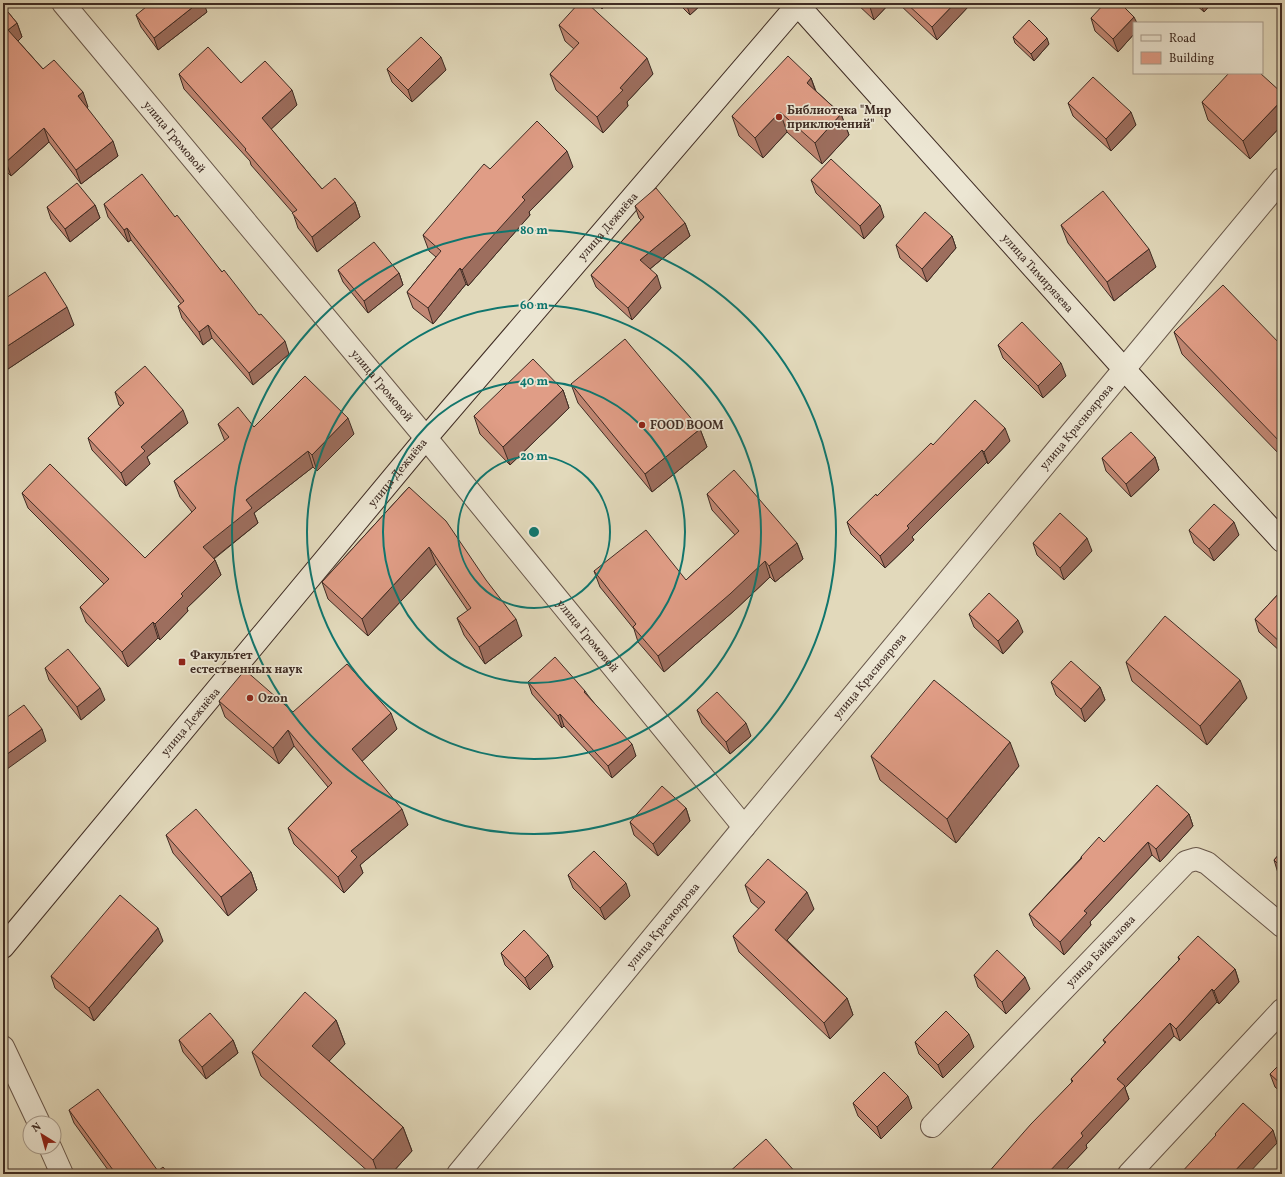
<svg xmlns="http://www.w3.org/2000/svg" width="1285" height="1177" font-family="Vollkorn,serif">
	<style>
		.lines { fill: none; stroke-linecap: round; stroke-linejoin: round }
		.street-casing { stroke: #68574a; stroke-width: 24 }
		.secondary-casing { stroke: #3f2c24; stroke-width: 24 }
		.street { stroke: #ece6d3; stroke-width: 22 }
		.secondary { stroke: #ece6d3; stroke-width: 22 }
		.wall { fill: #c18773; stroke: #3f2c24 }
		.shaded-wall { fill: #9d6e5e; stroke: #3f2c24 }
		.building { fill: #e09d86; stroke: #3f2c24 }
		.ring { fill: none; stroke: #0f766e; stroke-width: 2 }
		.poi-dot { fill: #8f2418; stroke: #ece6d3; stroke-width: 1.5 }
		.labels { text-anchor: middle; stroke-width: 3.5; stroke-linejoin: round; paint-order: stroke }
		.poi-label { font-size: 12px; font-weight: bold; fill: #3f2c24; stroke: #ece6d3; text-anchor: start }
		.street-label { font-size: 12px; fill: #3f2c24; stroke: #ece6d3 }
		.centre { fill: #0f766e; stroke: #ece6d3; stroke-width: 2 }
		.ring-label { font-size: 12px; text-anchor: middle; font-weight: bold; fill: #0f766e; stroke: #ece6d3; stroke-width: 3.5; stroke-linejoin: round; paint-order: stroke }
	</style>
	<rect width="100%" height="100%" fill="#e2d9bb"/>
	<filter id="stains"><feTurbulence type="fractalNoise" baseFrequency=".005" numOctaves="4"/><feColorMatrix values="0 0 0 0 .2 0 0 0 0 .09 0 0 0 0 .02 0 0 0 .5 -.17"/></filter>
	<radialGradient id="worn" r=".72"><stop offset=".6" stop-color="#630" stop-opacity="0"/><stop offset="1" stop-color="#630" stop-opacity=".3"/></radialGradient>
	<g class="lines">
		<defs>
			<g id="street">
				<path id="s1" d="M63 3 426 438 744 827"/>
				<polyline points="3,1047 39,1123"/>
				<path id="s2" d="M932 1126 1186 862 1196 859 1207 863 1282 926"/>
				<polyline points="50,1147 62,1174"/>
				<path id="s3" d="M458 1174 744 827 1282 179"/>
				<polyline points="1129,1174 1282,1010"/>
			</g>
			<g id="secondary">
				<path id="s4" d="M797 4 1124 369 1282 541"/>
				<path id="s5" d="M3 947 426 438 799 3"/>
			</g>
		</defs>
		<use href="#street" class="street-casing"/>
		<use href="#secondary" class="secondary-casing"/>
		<use href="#street" class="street"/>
		<use href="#secondary" class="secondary"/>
	</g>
	<g class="wall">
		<polygon points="597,3 608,3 602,9"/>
		<polygon points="678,3 703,3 690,15"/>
		<polygon points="856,3 890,3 874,20"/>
		<polygon points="898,3 967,3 968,7 937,40"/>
		<polygon points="1194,3 1212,3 1204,12"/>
		<polygon points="3,6 17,23 22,37 18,41 43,69 88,107 87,108 118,156 81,184 49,142 11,176 3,168"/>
		<polygon points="207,12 158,50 141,27 136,15"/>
		<polygon points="1091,18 1134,23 1134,34 1118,52 1095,31"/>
		<polygon points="559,25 653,74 627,102 628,106 603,133 556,90 550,74 574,49 565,41"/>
		<polygon points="1013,37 1049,44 1034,61 1015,43"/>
		<polygon points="387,69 446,70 412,102 392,82"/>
		<polygon points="179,74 241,83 297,105 271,129 322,189 355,202 360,217 317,252 298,228 293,213 251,165 250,161 184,89"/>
		<polygon points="811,78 816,91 841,114 849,135 822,164 787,132 763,158 739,136 732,116"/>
		<polygon points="1282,93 1282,125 1250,159 1208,120 1202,102"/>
		<polygon points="1068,103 1136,125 1111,151 1073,116"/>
		<polygon points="573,167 529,212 530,215 468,286 466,284 433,324 413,308 407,292 436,257 429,251 423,235 490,169"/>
		<polygon points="811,180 884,217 864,239 816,193"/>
		<polygon points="104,204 175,217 222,272 289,354 253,385 212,338 203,345 182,318 178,306 181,304 131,240 128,242 108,217"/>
		<polygon points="95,205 100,218 70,242 51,219 47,207"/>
		<polygon points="635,206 685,223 690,236 650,269 661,288 632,320 596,287 591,275 641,220 639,218"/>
		<polygon points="1061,225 1156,267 1114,301 1068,243"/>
		<polygon points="952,236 956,248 927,282 900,258 896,245"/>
		<polygon points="338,270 399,273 403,285 368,313 343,282"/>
		<polygon points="3,300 74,325 8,369 3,360"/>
		<polygon points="1174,332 1282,346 1282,457 1182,354"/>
		<polygon points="998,345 1066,376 1043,398 1003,358"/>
		<polygon points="571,384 700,429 707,447 652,492 578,403"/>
		<polygon points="563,390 569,408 510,465 480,434 474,416"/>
		<polygon points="115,392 188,423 147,457 150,464 126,486 92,450 88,438 121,406 119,405"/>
		<polygon points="218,424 254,427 354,434 317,471 313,467 254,513 258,523 214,559 215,560 221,575 187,608 188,611 160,640 158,638 128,667 86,622 80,607 104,584 28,508 22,493 145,558 192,512 180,497 174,481 225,441 224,439"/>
		<polygon points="1010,441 988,464 987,462 912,537 914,540 885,568 851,534 847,522 877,496 933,445"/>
		<polygon points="1155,457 1159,470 1131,497 1106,471 1102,458"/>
		<polygon points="409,487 522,636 485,664 464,635 457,618 468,611 436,564 368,636 328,599 322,582"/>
		<polygon points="707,494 797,543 803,559 775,582 770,577 735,610 664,672 638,642 634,629 600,587 594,571 686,580 735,535 712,510"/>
		<polygon points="1189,530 1239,535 1214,561 1194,543"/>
		<polygon points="1033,543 1092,551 1064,580 1037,555"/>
		<polygon points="1282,590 1282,653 1259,632 1255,619"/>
		<polygon points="969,614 1023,632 1003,654 974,627"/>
		<polygon points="1126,662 1247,698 1207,745 1132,681"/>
		<polygon points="45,668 105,700 81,720 49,680"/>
		<polygon points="528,682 585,691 587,694 636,756 612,778 564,726 562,728 532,694"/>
		<polygon points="1051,682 1100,687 1105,700 1085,722 1056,695"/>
		<polygon points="219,701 293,712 397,729 362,761 408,825 360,865 363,873 344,893 294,844 288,828 328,787 294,746 279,764 225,717"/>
		<polygon points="697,710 751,736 730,754 702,723"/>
		<polygon points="871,756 1019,766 956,843 880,780"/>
		<polygon points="686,808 690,821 658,856 634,835 630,822"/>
		<polygon points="1189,814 1193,826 1160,862 1152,855 1090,922 1091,925 1064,955 1034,926 1029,914 1081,858 1081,857 1104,842"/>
		<polygon points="166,835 251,872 257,890 228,916 173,853"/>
		<polygon points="1282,851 1282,876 1278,873 1274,860"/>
		<polygon points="568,875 630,896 605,920 573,888"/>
		<polygon points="745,885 814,909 787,940 847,998 853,1015 830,1039 739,952 733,936 759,909 751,902"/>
		<polygon points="163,941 94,1021 55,988 51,976"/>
		<polygon points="501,953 548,955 553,967 530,990 505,965"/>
		<polygon points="1178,957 1235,969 1239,982 1219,1004 1217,1002 1180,1041 1174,1036 1125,1088 1129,1099 1086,1145 1087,1148 1062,1174 987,1174 1072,1082 1071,1079 1105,1043 1103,1040 1179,960"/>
		<polygon points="974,975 1030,989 1006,1014 978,987"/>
		<polygon points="336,1020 345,1044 329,1061 403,1127 412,1151 391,1174 371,1174 261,1076 252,1052"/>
		<polygon points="179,1040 233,1040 238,1053 206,1079 183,1052"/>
		<polygon points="915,1042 974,1047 943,1078 919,1054"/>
		<polygon points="1282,1062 1282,1093 1275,1087 1270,1074"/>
		<polygon points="853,1103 912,1108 881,1139 858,1116"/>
		<polygon points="69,1110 158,1171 169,1174 111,1174 74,1123"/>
	</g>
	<g class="shaded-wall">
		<polygon points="198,3 204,3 207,12 158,50 154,38"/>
		<polygon points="600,3 608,3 602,9"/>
		<polygon points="686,3 703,3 690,15"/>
		<polygon points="874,3 890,3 874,20 870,7"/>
		<polygon points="955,3 967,3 968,7 937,40 932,27"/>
		<polygon points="1200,3 1212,3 1204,12"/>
		<polygon points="1134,17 1137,23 1134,23 1134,34 1118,52 1113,39"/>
		<polygon points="17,23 22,37 14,45 8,30"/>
		<polygon points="1047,38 1049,44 1034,61 1031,54"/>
		<polygon points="441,57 446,70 412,102 408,90"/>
		<polygon points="647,58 653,74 627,102 628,106 603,133 597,117 620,88"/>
		<polygon points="811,78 818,99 807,83"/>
		<polygon points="292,90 297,105 267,133 262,118"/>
		<polygon points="83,92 88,107 84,111 78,96"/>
		<polygon points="1282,100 1282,125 1250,159 1243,141"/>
		<polygon points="780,112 787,132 763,158 755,138"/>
		<polygon points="1131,112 1136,125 1111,151 1106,139"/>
		<polygon points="841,114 849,135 822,164 815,143"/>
		<polygon points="44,128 49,142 11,176 6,162"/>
		<polygon points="113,141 118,156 81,184 76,170"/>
		<polygon points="567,151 573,167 529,212 530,215 468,286 462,270 522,197"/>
		<polygon points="355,202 360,217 317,252 312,237"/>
		<polygon points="95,205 100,218 70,242 65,229"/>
		<polygon points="880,205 884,217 864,239 860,226"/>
		<polygon points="685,223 690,236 645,273 640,260"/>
		<polygon points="127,228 131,240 128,242 124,230"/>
		<polygon points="952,236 956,248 927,282 922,269"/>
		<polygon points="1149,249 1156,267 1114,301 1107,282"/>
		<polygon points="460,268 466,284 433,324 428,308"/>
		<polygon points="399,273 403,285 368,313 364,301"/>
		<polygon points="657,275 661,288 632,320 628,308"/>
		<polygon points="67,307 74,325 8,369 3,354 3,349"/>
		<polygon points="208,325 212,338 203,345 199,332"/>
		<polygon points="285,341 289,354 253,385 249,373"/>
		<polygon points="1061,363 1066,376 1043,398 1038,386"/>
		<polygon points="563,390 569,408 510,465 503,447"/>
		<polygon points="183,410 188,423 147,457 150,464 126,486 121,473 141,447"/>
		<polygon points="348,418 354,434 317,471 312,455"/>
		<polygon points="1005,428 1010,441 988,464 984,452"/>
		<polygon points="700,429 707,447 652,492 645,474"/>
		<polygon points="982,450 987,462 912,537 914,540 885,568 880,556 907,526"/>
		<polygon points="308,451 313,467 254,513 258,523 208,563 203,547 246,500"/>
		<polygon points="1155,457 1159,470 1131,497 1126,484"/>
		<polygon points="1234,522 1239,535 1214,561 1209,549"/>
		<polygon points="1087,538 1092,551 1064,580 1060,568"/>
		<polygon points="797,543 803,559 775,582 769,566"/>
		<polygon points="429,547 436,564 368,636 362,619"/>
		<polygon points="215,560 221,575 187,608 188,611 160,640 155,624 181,594"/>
		<polygon points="765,561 770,577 735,610 664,672 658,656"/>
		<polygon points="516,619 522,636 485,664 479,647"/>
		<polygon points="1018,620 1023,632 1003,654 998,641"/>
		<polygon points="153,622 158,638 128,667 122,652"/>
		<polygon points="1240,680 1247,698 1207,745 1200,726"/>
		<polygon points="1100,687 1105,700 1085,722 1081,709"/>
		<polygon points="100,688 105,700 81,720 77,707"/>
		<polygon points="391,713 397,729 358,765 352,749"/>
		<polygon points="560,714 564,726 562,728 558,716"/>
		<polygon points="746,723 751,736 730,754 726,742"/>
		<polygon points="42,729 46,741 3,772 3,757"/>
		<polygon points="288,730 294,746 279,764 273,748"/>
		<polygon points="1010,742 1019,766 956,843 947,819"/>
		<polygon points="632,744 636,756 612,778 608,766"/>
		<polygon points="686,808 690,821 658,856 653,844"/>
		<polygon points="402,809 408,825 360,865 363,873 344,893 338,877 351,851"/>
		<polygon points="1189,814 1193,826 1160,862 1156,849"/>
		<polygon points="1148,842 1152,855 1090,922 1091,925 1064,955 1060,942 1084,911"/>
		<polygon points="251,872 257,890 228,916 221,897"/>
		<polygon points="626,883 630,896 605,920 600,908"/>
		<polygon points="807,892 814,909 782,946 775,930"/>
		<polygon points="158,928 163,941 94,1021 89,1008"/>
		<polygon points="548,955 553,967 530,990 525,978"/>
		<polygon points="1235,969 1239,982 1219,1004 1214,991"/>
		<polygon points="1025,977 1030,989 1006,1014 1002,1002"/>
		<polygon points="1212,989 1217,1002 1180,1041 1176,1029"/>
		<polygon points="847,998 853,1015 830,1039 824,1023"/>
		<polygon points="336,1020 345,1044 321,1070 312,1046"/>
		<polygon points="1170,1023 1174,1036 1125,1088 1129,1099 1086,1145 1087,1148 1062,1174 1047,1174 1081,1133 1117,1079"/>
		<polygon points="969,1034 974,1047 943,1078 938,1065"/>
		<polygon points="233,1040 238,1053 206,1079 202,1067"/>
		<polygon points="908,1096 912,1108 881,1139 877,1127"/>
		<polygon points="403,1127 412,1151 391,1174 378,1174 373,1160"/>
		<polygon points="1273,1130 1277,1143 1248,1174 1232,1174"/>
	</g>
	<g class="building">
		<polygon points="151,3 198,3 154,38 136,15"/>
		<polygon points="579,3 587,3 647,58 620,88 623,90 597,117 550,74 579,43 559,25"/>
		<polygon points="865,3 874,3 870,7"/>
		<polygon points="906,3 955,3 932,27"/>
		<polygon points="1105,3 1120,3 1134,17 1113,39 1091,18"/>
		<polygon points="3,6 17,23 8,30 43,69 54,60 83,92 78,96 113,141 76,170 44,128 6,162 3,159"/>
		<polygon points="1029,20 1047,38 1031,54 1013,37"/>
		<polygon points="421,37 441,57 408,90 387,69"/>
		<polygon points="208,47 241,83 265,61 292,90 262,118 322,189 335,178 355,202 312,237 292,213 297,210 245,150 246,149 179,74"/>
		<polygon points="788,56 811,78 807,83 841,114 815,143 780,112 755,138 732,116"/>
		<polygon points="1229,73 1260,73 1282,93 1282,100 1243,141 1202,102"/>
		<polygon points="1093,77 1131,112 1106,139 1068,103"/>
		<polygon points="537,121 567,151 522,197 525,200 462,270 460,268 428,308 407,292 441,251 423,235 484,164 490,169"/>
		<polygon points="831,159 880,205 860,226 811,180"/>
		<polygon points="142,174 175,217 177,215 222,272 224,270 259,315 261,314 285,341 249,373 208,325 199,332 178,306 184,301 127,228 124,230 104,204"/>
		<polygon points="77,183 95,205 65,229 47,207"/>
		<polygon points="656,188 685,223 640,260 657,275 628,308 591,275 644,217 635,206"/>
		<polygon points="1103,191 1149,249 1107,282 1061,225"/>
		<polygon points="925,212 952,236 922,269 896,245"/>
		<polygon points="374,242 399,273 364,301 338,270"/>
		<polygon points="45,272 67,307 3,349 3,300"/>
		<polygon points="1223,285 1282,346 1282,444 1174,332"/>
		<polygon points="1022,322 1061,363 1038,386 998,345"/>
		<polygon points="625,339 700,429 645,474 571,384"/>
		<polygon points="533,359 563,390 503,447 474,416"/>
		<polygon points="145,366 183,410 141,447 145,451 121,473 88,438 124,403 115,392"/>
		<polygon points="305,376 348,418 312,455 308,451 246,500 252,508 203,547 215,560 181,594 183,596 155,624 153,622 122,652 80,607 109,579 22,493 50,464 145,558 196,508 174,481 229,437 218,424 238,407 254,427"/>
		<polygon points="975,400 1005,428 984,452 982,450 907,526 909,528 880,556 847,522 876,494 877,496 931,443 933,445"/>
		<polygon points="1131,432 1155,457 1126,484 1102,458"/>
		<polygon points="734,470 797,543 769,566 765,561 730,594 658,656 633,627 636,624 594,571 646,530 686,580 739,531 707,494"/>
		<polygon points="409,487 446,521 486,580 516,619 479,647 457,618 471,608 429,547 362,619 322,582"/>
		<polygon points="1214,504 1234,522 1209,549 1189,530"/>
		<polygon points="1060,513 1087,538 1060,568 1033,543"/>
		<polygon points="1282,590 1282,644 1255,619"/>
		<polygon points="989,593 1018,620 998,641 969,614"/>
		<polygon points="1165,616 1240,680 1200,726 1126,662"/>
		<polygon points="68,649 100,688 77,707 45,668"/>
		<polygon points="555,657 585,691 584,692 632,744 608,766 560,714 558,716 528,682"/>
		<polygon points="1071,661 1100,687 1081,709 1051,682"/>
		<polygon points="347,664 391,713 352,749 402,809 351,851 357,857 338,877 288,828 332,783 288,730 273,748 219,701 245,670 293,712"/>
		<polygon points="934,680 1010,742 947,819 871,756"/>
		<polygon points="717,692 746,723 726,742 697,710"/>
		<polygon points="24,705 42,729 3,757 3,720"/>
		<polygon points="1157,785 1189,814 1156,849 1148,842 1084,911 1087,913 1060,942 1029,914 1082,858 1081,857 1099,837 1104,842"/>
		<polygon points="662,786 686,808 653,844 630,822"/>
		<polygon points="196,809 251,872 221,897 166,835"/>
		<polygon points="594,851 626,883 600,908 568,875"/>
		<polygon points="1282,851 1282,868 1274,860"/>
		<polygon points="768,859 807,892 775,930 847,998 824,1023 733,936 765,902 745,885"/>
		<polygon points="120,895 158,928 89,1008 51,976"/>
		<polygon points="524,930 548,955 525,978 501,953"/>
		<polygon points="1198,936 1235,969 1214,991 1212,989 1176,1029 1170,1023 1117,1079 1125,1086 1081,1133 1083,1136 1047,1174 987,1174 1031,1124 1073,1081 1071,1079 1106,1042 1103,1040 1180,959 1178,957"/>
		<polygon points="997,950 1025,977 1002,1002 974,975"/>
		<polygon points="305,992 336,1020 312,1046 403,1127 373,1160 252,1052"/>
		<polygon points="946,1011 969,1034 938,1065 915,1042"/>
		<polygon points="210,1013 233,1040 202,1067 179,1040"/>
		<polygon points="1282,1062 1282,1085 1270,1074"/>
		<polygon points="884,1072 908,1096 877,1127 853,1103"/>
		<polygon points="98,1089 158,1171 163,1167 169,1174 116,1174 69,1110"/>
		<polygon points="1243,1103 1273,1130 1232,1174 1180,1174 1216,1135 1215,1134"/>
		<polygon points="766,1139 797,1174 727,1174"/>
	</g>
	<g class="ring">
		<circle cx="534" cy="532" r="76"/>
		<circle cx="534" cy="532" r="151"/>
		<circle cx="534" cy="532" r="227"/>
		<circle cx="534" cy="532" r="302"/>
	</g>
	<g class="poi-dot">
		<circle cx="779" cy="117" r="4"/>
		<circle cx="642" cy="425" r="4"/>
		<rect x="178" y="658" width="8" height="8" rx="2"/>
		<circle cx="250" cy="698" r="4"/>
	</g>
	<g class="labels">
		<g class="poi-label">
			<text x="787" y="114">Библиотека "Мир<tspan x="787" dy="14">приключений"</tspan></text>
			<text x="650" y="429">FOOD BOOM</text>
			<text x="190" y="659">Факультет<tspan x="190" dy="14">естественных наук</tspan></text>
			<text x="258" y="702">Ozon</text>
		</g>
		<g class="street-label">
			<text dy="4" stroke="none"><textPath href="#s1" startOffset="174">улица Громовой</textPath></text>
			<text dy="4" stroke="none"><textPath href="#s5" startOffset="941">улица Дежнёва</textPath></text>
			<text dy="4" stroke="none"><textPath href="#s4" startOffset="361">улица Тимирязева</textPath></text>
			<text dy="4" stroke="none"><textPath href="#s1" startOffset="498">улица Громовой</textPath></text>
			<text dy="4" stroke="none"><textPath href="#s3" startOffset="970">улица Красноярова</textPath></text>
			<text dy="4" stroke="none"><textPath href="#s5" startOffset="617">улица Дежнёва</textPath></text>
			<text dy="4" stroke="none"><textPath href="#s1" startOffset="822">улица Громовой</textPath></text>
			<text dy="4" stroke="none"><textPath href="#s3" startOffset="646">улица Красноярова</textPath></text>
			<text dy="4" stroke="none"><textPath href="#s5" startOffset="293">улица Дежнёва</textPath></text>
			<text dy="4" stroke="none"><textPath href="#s3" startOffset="322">улица Красноярова</textPath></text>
			<text dy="4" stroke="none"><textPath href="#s2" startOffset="243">улица Байкалова</textPath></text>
		</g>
	</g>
	<circle cx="534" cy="532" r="6" class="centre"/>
	<g class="ring-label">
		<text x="534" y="234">80 m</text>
		<text x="534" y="309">60 m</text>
		<text x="534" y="385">40 m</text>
		<text x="534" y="460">20 m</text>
	</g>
	<rect width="1285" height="1177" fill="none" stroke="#e2d9bb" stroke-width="16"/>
	<rect x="4" y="4" width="1277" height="1169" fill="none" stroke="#3f2c24" stroke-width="2"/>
	<rect x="8" y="8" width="1269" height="1161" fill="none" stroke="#3f2c24"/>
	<rect x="1133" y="22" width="130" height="52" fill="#ece6d3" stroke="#a79c8d"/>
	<rect x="1141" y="35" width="20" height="6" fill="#ece6d3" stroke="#a79c8d"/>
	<text x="1169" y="42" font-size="12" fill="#3f2c24">Road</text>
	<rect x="1141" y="52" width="20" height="12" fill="#e09d86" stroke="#a79c8d"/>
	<text x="1169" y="62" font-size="12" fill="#3f2c24">Building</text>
	<g transform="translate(42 1135) rotate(323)"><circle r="19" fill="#ece6d3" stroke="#a79c8d"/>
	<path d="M0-3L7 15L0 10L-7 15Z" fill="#8f2418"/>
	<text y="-6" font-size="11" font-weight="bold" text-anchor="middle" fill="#3f2c24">N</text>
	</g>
	<rect width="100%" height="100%" filter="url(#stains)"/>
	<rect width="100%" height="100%" fill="url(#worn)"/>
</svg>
